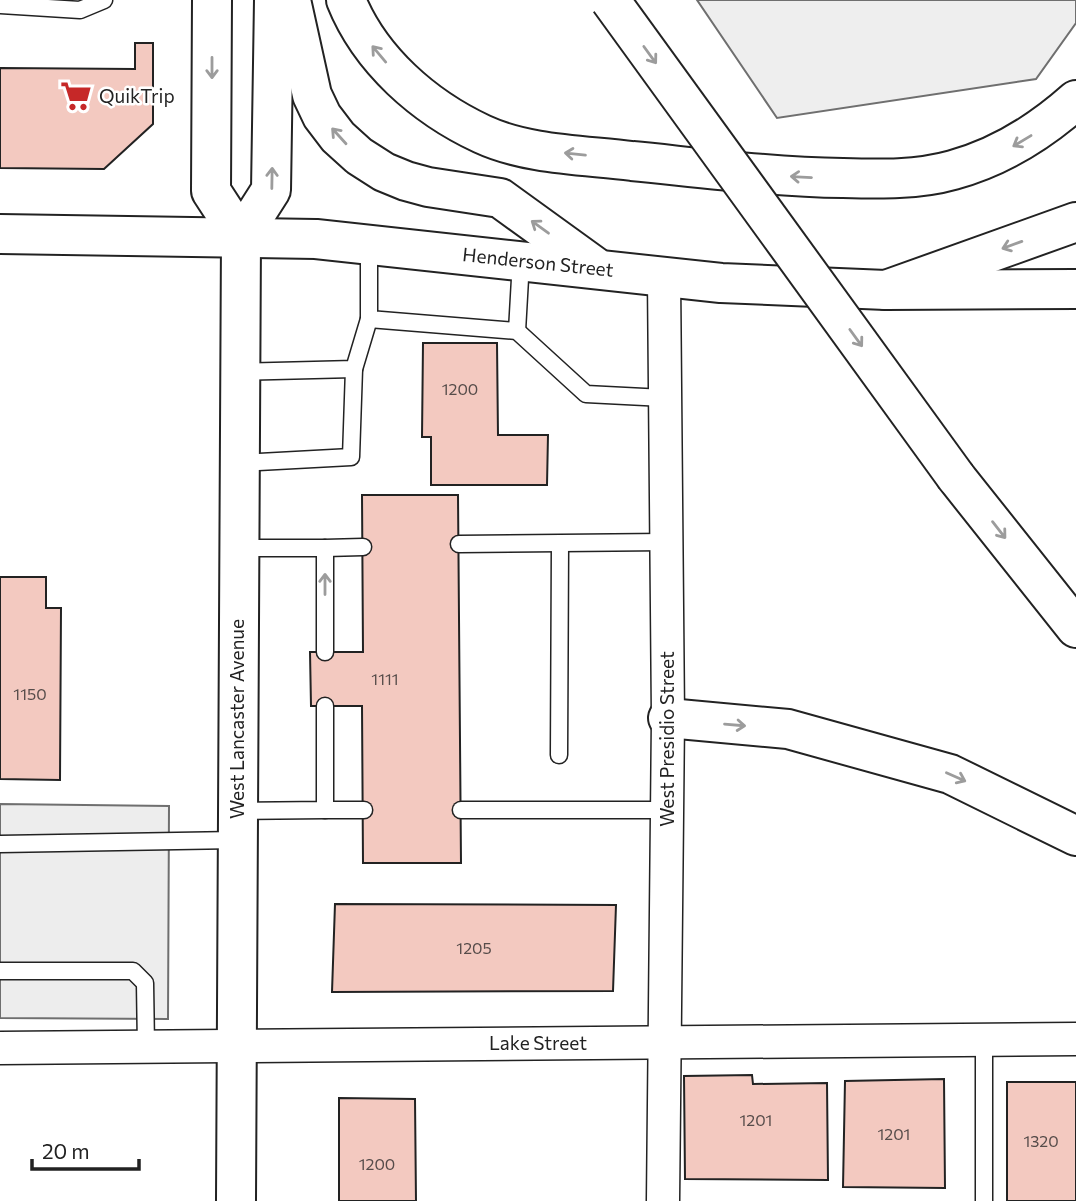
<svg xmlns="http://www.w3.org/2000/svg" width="1076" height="1201" font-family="Commissioner,sans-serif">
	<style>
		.green { fill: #eee; stroke: #6f6f6f; stroke-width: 2 }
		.parking { fill: #ededed; stroke: #6f6f6f; stroke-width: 2 }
		.building { fill: #f3c9c0; stroke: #222; stroke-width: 2 }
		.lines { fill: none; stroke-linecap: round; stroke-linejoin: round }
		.lane-casing { stroke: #222; stroke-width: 19 }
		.street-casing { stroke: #222; stroke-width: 35 }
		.secondary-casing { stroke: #222; stroke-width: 42 }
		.primary-casing { stroke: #222; stroke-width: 42 }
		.highway-casing { stroke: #222; stroke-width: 42 }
		.lane { stroke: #fff; stroke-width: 16 }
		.street { stroke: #fff; stroke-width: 32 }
		.secondary { stroke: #fff; stroke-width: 38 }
		.primary { stroke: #fff; stroke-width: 38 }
		.highway { stroke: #fff; stroke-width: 38 }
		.secondary-bridge-casing { stroke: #222; stroke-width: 42; stroke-linecap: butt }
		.secondary-bridge { stroke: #fff; stroke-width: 38 }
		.oneway { stroke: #9c9c9c }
		.labels { text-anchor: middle; stroke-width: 5; stroke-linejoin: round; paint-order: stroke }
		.number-label { font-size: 16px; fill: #564c4a }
		.poi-label { font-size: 19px; fill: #222; stroke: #fff; text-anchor: start }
		.street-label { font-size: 19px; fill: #222; stroke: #fff }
	</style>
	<rect width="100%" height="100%" fill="#fff"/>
	<polygon class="green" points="697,0 1076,0 1076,23 1036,79 777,118"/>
	<polygon class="parking" points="0,804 169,806 168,1019 0,1018"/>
	<g class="building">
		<polygon points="135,43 153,43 153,124 104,169 0,168 0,68 135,69"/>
		<polygon points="423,343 497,343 498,435 548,435 547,485 431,485 431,437 422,437"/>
		<polygon points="362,495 458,495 461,863 363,863 362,706 311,706 310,652 363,652"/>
		<polygon points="0,577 46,577 46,608 61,608 60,780 0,779"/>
		<polygon points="335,904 616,905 613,991 332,992"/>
		<polygon points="752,1075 753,1084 827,1083 828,1180 685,1179 684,1076"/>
		<polygon points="944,1079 945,1188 843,1187 845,1081"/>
		<rect x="1007" y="1082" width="69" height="119"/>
		<polygon points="339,1098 415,1099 416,1201 339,1201"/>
	</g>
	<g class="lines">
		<defs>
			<g id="lane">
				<polyline points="0,5 80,10 104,0"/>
				<polyline points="369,245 369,319 517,331 586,394 664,398"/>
				<polyline points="517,331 521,261"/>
				<polyline points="239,372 354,369 369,319"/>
				<polyline points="239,463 351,457 354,369"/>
				<polyline points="459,544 666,542"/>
				<polyline points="239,548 325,548 325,652"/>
				<polyline points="325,548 363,547"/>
				<polyline points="559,755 560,544"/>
				<polyline points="325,810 364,810"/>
				<polyline points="461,810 667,810"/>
				<polyline points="237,811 325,810 325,706"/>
				<polyline points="0,844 236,840"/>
				<polyline points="0,971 133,971 145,983 146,1047"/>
				<polyline points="984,1039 984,1201"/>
			</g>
			<g id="street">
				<polyline points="0,1048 1076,1039"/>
				<polyline points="663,1201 668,718 664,278"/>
			</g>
			<g id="secondary">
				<polyline points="212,0 211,191 241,237"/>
				<polyline points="956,477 1076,628"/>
				<polyline points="668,718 788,729 950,774 1076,836"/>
				<polyline points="236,1201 241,237 271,190 274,0"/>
			</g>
			<g id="primary">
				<polyline points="291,0 312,95 322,116 338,137 359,156 384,172 406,181 428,187 500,198 594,266"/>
				<polyline points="0,234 316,239 721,283 886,290 1076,289"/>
			</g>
			<g id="highway">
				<path d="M346 0C370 60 424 107 482 134 527 155 584 155 632 161 703 168 773 177 843 178 880 179 918 180 953 170 1001 157 1040 132 1076 100"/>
				<polyline points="886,290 1076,222"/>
			</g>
		</defs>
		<use href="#lane" class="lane-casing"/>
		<use href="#street" class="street-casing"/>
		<use href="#secondary" class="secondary-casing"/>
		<use href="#primary" class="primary-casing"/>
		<use href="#highway" class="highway-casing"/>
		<use href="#lane" class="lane"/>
		<use href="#street" class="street"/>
		<use href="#secondary" class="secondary"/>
		<use href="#primary" class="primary"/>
		<use href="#highway" class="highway"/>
		<defs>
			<polyline id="secondary-bridge" points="610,0 956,477"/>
		</defs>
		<use href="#secondary-bridge" class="secondary-bridge-casing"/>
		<use href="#secondary-bridge" class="secondary-bridge"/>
	</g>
	<defs><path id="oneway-shaft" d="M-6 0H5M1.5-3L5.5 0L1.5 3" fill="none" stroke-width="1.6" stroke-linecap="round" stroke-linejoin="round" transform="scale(1.75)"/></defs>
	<g class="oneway">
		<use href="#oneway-shaft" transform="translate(379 54) rotate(-130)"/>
		<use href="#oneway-shaft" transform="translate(650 55) rotate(54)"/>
		<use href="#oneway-shaft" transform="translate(212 68) rotate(90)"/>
		<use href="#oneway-shaft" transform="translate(339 136) rotate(-132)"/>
		<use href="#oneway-shaft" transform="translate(1022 141) rotate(149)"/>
		<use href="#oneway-shaft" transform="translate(575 154) rotate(-174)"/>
		<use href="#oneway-shaft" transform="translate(801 177) rotate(-177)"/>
		<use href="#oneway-shaft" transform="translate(272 178) rotate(-89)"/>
		<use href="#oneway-shaft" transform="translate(540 227) rotate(-144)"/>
		<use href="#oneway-shaft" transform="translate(1012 245) rotate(160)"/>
		<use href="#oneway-shaft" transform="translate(856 338) rotate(54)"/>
		<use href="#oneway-shaft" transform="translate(999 530) rotate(52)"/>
		<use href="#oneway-shaft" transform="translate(325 584) rotate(-90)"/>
		<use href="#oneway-shaft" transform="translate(735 725) rotate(5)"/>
		<use href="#oneway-shaft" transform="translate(956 777) rotate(24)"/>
	</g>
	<defs>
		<symbol id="supermarket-bare" viewBox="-9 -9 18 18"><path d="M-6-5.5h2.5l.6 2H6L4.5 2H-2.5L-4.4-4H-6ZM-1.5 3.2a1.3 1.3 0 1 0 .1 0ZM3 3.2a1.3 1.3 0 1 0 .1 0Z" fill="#c62828" stroke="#fff" stroke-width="2.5" paint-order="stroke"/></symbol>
	</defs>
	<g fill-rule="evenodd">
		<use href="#supermarket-bare" x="54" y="74" width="44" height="44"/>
	</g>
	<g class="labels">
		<g class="number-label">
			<text x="460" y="395">1200</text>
			<text x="385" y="685">1111</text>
			<text x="30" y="700">1150</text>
			<text x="474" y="954">1205</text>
			<text x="756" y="1126">1201</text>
			<text x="894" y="1140">1201</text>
			<text x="1041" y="1147">1320</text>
			<text x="377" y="1170">1200</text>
		</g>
		<g class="poi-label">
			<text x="99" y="103">QuikTrip</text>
		</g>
		<g class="street-label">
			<text transform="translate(538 262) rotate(6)" y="7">Henderson Street</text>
			<text transform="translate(237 719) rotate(-90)" y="7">West Lancaster Avenue</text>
			<text transform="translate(667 739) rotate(-90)" y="7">West Presidio Street</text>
			<text x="538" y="1050">Lake Street</text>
		</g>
	</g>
	<path d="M32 1159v10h107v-10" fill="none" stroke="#222222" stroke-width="3.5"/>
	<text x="42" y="1159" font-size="21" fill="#222222" stroke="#ffffff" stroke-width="5" paint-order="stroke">20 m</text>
</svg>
